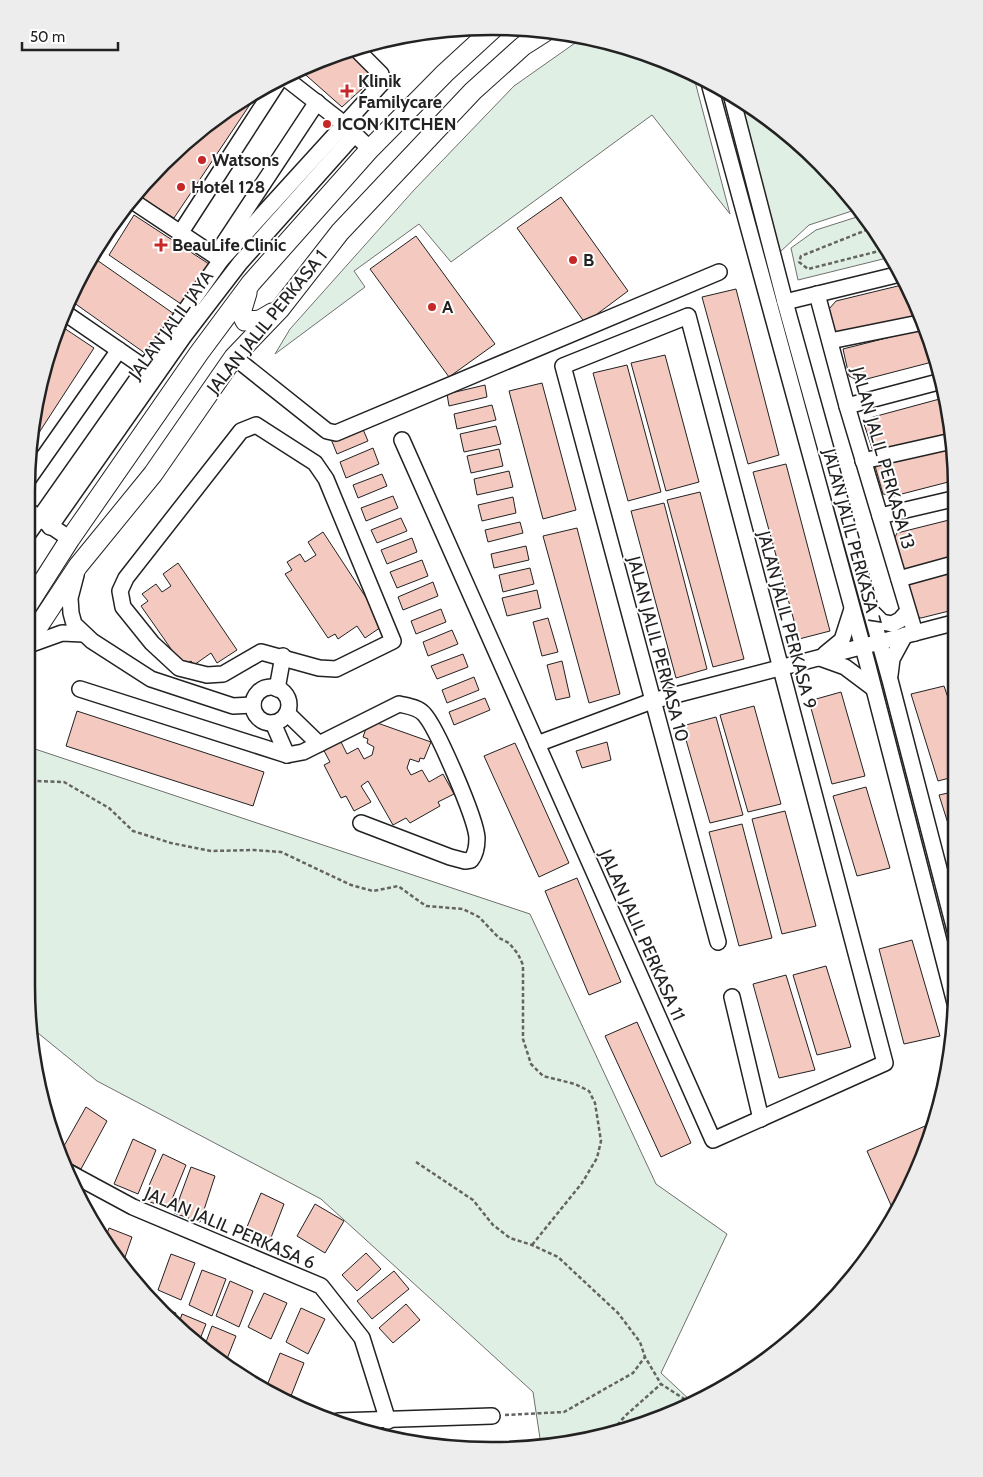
<svg xmlns="http://www.w3.org/2000/svg" width="983" height="1477" font-family="Cabin,sans-serif">
	<style>
		.green { fill: #e0efe3; stroke: #6f6f6f }
		.building { fill: #f3c9c0; stroke: #222 }
		.lines { fill: none; stroke-linecap: round; stroke-linejoin: round }
		.minor-casing { stroke: #222; stroke-width: 18 }
		.major-casing { stroke: #222; stroke-width: 21 }
		.path { stroke: #646464; stroke-width: 2.5; stroke-dasharray: 4 2.5; stroke-linecap: butt }
		.minor { stroke: #fff; stroke-width: 15 }
		.major { stroke: #fff; stroke-width: 19 }
		.poi-dot { fill: #c62828; stroke: #fff; stroke-width: 2 }
		.labels { text-anchor: middle; stroke-width: 4; stroke-linejoin: round; paint-order: stroke }
		.poi-label { font-size: 18px; font-weight: bold; fill: #222; stroke: #fff; text-anchor: start }
		.street-label { font-size: 18px; fill: #222; stroke: #fff }
		.rim { fill: none; stroke: #222; stroke-width: 2.5 }
	</style>
	<rect width="100%" height="100%" fill="#fff"/>
	<g class="green">
		<polygon points="585,36 669,62 693,74 730,214 652,115 451,262 419,224 354,271 365,287 275,354 290,329 414,190 514,86"/>
		<polygon points="740,99 750,105 820,162 858,209 809,225 780,252"/>
		<polygon points="863,215 878,233 891,257 798,280 791,248 816,230"/>
		<polygon points="26,746 530,914 656,1184 727,1234 661,1373 691,1401 583,1442 541,1445 533,1392 321,1199 97,1081 33,1029 26,985"/>
	</g>
	<g class="building">
		<polygon points="349,51 376,76 342,107 299,69 313,62"/>
		<polygon points="259,91 174,218 138,196 162,163 233,105"/>
		<polygon points="561,197 628,291 585,323 517,228"/>
		<polygon points="134,215 209,264 181,304 109,255"/>
		<polygon points="416,236 495,344 449,377 370,269"/>
		<polygon points="94,258 177,316 149,356 70,300 74,288"/>
		<polygon points="906,284 922,317 836,336 829,309 836,301"/>
		<polygon points="736,289 779,455 748,464 702,297"/>
		<polygon points="61,326 94,348 31,445 35,401"/>
		<polygon points="926,328 936,361 859,381 849,376 843,349"/>
		<polygon points="665,355 699,482 666,491 631,363"/>
		<polygon points="627,365 661,492 628,501 593,373"/>
		<polygon points="542,383 576,510 543,519 509,391"/>
		<polygon points="485,385 487,397 449,406 447,394"/>
		<polygon points="947,397 951,434 874,454 864,424 873,417"/>
		<polygon points="492,405 496,420 457,429 454,414"/>
		<polygon points="496,426 501,444 464,452 460,434"/>
		<polygon points="362,427 368,441 337,454 331,439"/>
		<polygon points="952,443 956,480 894,496 883,494 875,466"/>
		<polygon points="373,448 379,464 346,478 340,462"/>
		<polygon points="499,449 503,466 471,473 467,456"/>
		<polygon points="786,464 830,631 799,639 753,472"/>
		<polygon points="509,471 513,487 477,495 474,479"/>
		<polygon points="382,474 387,486 358,498 353,485"/>
		<polygon points="700,492 744,659 713,667 667,500"/>
		<polygon points="393,496 398,508 366,521 361,508"/>
		<polygon points="513,497 516,513 482,521 478,505"/>
		<polygon points="664,503 707,669 676,678 631,511"/>
		<polygon points="401,518 407,531 377,543 371,530"/>
		<polygon points="957,518 957,557 901,572 892,543 897,533"/>
		<polygon points="520,522 523,533 488,542 485,530"/>
		<polygon points="577,528 620,694 589,703 543,536"/>
		<polygon points="323,532 384,625 365,638 357,626 338,639 335,634 328,638 285,574 292,570 287,562 300,554 305,562 316,555 308,542"/>
		<polygon points="412,538 417,552 387,564 381,550"/>
		<polygon points="526,546 529,560 494,568 491,554"/>
		<polygon points="422,560 428,576 397,588 390,572"/>
		<polygon points="178,563 237,650 217,663 211,653 194,665 191,661 183,666 141,606 148,601 142,594 156,584 162,592 171,586 163,574"/>
		<polygon points="530,568 534,584 503,592 499,575"/>
		<polygon points="957,571 957,609 921,618 913,615 904,585"/>
		<polygon points="433,582 438,596 403,610 398,597"/>
		<polygon points="537,590 541,608 507,616 502,598"/>
		<polygon points="441,609 446,622 416,634 411,621"/>
		<polygon points="548,618 558,652 542,656 533,622"/>
		<polygon points="452,630 458,644 428,656 423,642"/>
		<polygon points="463,654 468,667 437,679 431,666"/>
		<polygon points="562,661 570,697 556,700 547,665"/>
		<polygon points="474,677 479,690 447,703 442,690"/>
		<polygon points="944,686 957,724 957,776 938,781 911,694"/>
		<polygon points="841,692 865,776 832,784 809,701"/>
		<polygon points="485,698 490,710 454,725 449,712"/>
		<polygon points="754,706 781,804 748,812 720,715"/>
		<polygon points="77,711 264,772 253,806 66,746"/>
		<polygon points="716,717 743,815 710,823 682,726"/>
		<polygon points="369,720 431,742 424,759 420,758 419,762 410,759 407,768 411,775 422,770 429,782 443,774 454,794 438,802 440,806 410,823 406,818 393,825 368,781 361,786 371,802 354,811 346,796 341,798 324,765 330,762 322,747 339,738 347,754 358,748 364,759 372,755 374,747 367,743 368,739 363,737"/>
		<polygon points="607,742 611,760 582,768 576,751"/>
		<polygon points="515,743 569,863 539,877 484,756"/>
		<polygon points="866,787 890,868 857,876 833,796"/>
		<polygon points="957,791 957,852 939,795"/>
		<polygon points="785,811 816,926 782,934 752,819"/>
		<polygon points="742,824 772,938 739,946 709,832"/>
		<polygon points="577,878 621,982 589,995 545,891"/>
		<polygon points="912,940 940,1036 904,1044 879,949"/>
		<polygon points="826,966 851,1047 817,1055 793,975"/>
		<polygon points="786,975 815,1070 779,1078 753,984"/>
		<polygon points="637,1022 691,1143 661,1157 605,1036"/>
		<polygon points="86,1107 107,1121 81,1169 63,1159 60,1153"/>
		<polygon points="932,1123 909,1192 894,1212 867,1151"/>
		<polygon points="133,1139 156,1150 138,1194 114,1184"/>
		<polygon points="163,1154 186,1165 168,1209 143,1199"/>
		<polygon points="191,1167 215,1176 200,1222 174,1213"/>
		<polygon points="261,1193 284,1204 267,1248 242,1239"/>
		<polygon points="315,1204 344,1221 325,1253 297,1236"/>
		<polygon points="94,1223 103,1226 100,1234"/>
		<polygon points="109,1228 132,1237 123,1263 104,1242"/>
		<polygon points="366,1253 381,1269 357,1291 342,1275"/>
		<polygon points="171,1254 195,1263 181,1300 158,1290"/>
		<polygon points="202,1270 226,1279 212,1316 189,1305"/>
		<polygon points="394,1271 409,1289 372,1319 357,1301"/>
		<polygon points="230,1281 253,1291 239,1327 216,1316"/>
		<polygon points="264,1293 287,1303 271,1339 248,1327"/>
		<polygon points="406,1304 420,1320 393,1343 379,1328"/>
		<polygon points="301,1308 325,1319 308,1354 286,1342"/>
		<polygon points="166,1309 176,1313 174,1318"/>
		<polygon points="182,1314 206,1324 198,1344 179,1323"/>
		<polygon points="212,1326 236,1336 225,1364 203,1350"/>
		<polygon points="280,1353 304,1363 289,1401 266,1388"/>
		<polygon points="438,1438 454,1448 435,1444"/>
	</g>
	<g class="lines">
		<defs>
			<g id="minor">
				<polyline points="284,77 343,123 370,149"/>
				<polyline points="709,83 867,662 955,1003"/>
				<polyline points="731,94 785,302 890,680 957,938"/>
				<polyline points="134,202 221,260"/>
				<polyline points="181,232 280,79"/>
				<polyline points="220,249 317,102"/>
				<polyline points="817,294 847,406 915,633"/>
				<polyline points="785,302 900,274"/>
				<polyline points="65,313 145,368"/>
				<polyline points="830,341 924,322"/>
				<polyline points="234,357 327,431 336,433 719,272"/>
				<polyline points="847,406 942,381"/>
				<polygon points="256,425 315,463 326,479 393,641 336,669 319,668 261,652 223,674 207,675 179,668 152,643 123,607 120,591 126,578 241,431"/>
				<polyline points="402,440 713,1140 885,1063 688,316 563,366 718,942"/>
				<polyline points="863,461 952,441"/>
				<polyline points="27,481 119,350"/>
				<polyline points="26,509 70,539"/>
				<polyline points="880,516 957,498"/>
				<polyline points="50,527 184,336 240,263 355,134"/>
				<polyline points="26,537 221,260 382,83 381,74 356,49"/>
				<polyline points="76,575 70,598 71,613 74,624 92,641 151,679 233,706 253,705"/>
				<polyline points="899,579 957,563"/>
				<polyline points="871,611 882,622 892,624 900,620 908,611"/>
				<polyline points="26,646 62,633 83,634"/>
				<polyline points="825,654 842,640 852,609"/>
				<polyline points="820,658 845,667 873,688"/>
				<polyline points="890,675 892,659 905,635"/>
				<circle cx="271" cy="705" r="18"/>
				<path d="M80 689 287 755 303 752 399 704C407 706 418 707 424 714 437 728 476 819 477 838 477 846 476 854 471 860L465 861 450 857 361 823"/>
				<polyline points="277,689 283,656"/>
				<polyline points="287,713 319,744"/>
				<polyline points="273,723 287,755"/>
				<polyline points="537,744 652,701 957,622"/>
				<polyline points="732,997 761,1119"/>
				<polyline points="70,1173 133,1207 321,1286 362,1338 388,1421"/>
				<polyline points="338,1421 492,1416"/>
			</g>
			<g id="major">
				<polyline points="247,293 241,313 245,321 260,320 272,313"/>
				<polyline points="26,608 70,539 199,353 251,283 370,149 445,73 495,27"/>
				<polyline points="26,645 78,566 153,474 234,357 280,309 340,232 473,91 523,46 545,32"/>
			</g>
		</defs>
		<use href="#minor" class="minor-casing"/>
		<use href="#major" class="major-casing"/>
		<g class="path">
			<polyline points="874,227 801,256 799,262 808,269 887,249"/>
			<polyline points="26,787 37,781 64,782 109,808 133,831 171,843 211,851 254,850 281,852 351,885 373,891 398,886 426,906 463,909 479,917 499,938 509,943 518,954 523,965 523,1039 531,1064 543,1076 575,1084 589,1091 595,1103 601,1141 597,1158 582,1183 532,1245"/>
			<polyline points="416,1162 473,1200 493,1225 510,1238 532,1245 558,1257 618,1313 640,1342 645,1357 661,1384 689,1402"/>
			<polyline points="505,1415 564,1412 633,1373 645,1357"/>
			<polyline points="613,1430 625,1416 661,1384"/>
		</g>
		<use href="#minor" class="minor"/>
		<use href="#major" class="major"/>
	</g>
	<g class="poi-dot">
		<path d="M344.5 83.5h5v5h5v5h-5v5h-5v-5h-5v-5h5z"/>
		<circle cx="327" cy="124" r="5"/>
		<circle cx="202" cy="160" r="5"/>
		<circle cx="181" cy="187" r="5"/>
		<path d="M158.5 237.5h5v5h5v5h-5v5h-5v-5h-5v-5h5z"/>
		<circle cx="573" cy="260" r="5"/>
		<circle cx="432" cy="307" r="5"/>
	</g>
	<g class="labels">
		<g class="poi-label">
			<text x="358" y="87">Klinik<tspan x="358" dy="21">Familycare</tspan></text>
			<text x="337" y="130">ICON KITCHEN</text>
			<text x="212" y="166">Watsons</text>
			<text x="191" y="193">Hotel 128</text>
			<text x="172" y="251">BeauLife Clinic</text>
			<text x="583" y="266">B</text>
			<text x="442" y="313">A</text>
		</g>
		<g class="street-label">
			<text transform="translate(267 322) rotate(-51)" y="6">JALAN JALIL PERKASA 1</text>
			<text transform="translate(171 325) rotate(-54)" y="6">JALAN JALIL JAYA</text>
			<text transform="translate(883 458) rotate(74)" y="6">JALAN JALIL PERKASA 13</text>
			<text transform="translate(852 537) rotate(75)" y="6">JALAN JALIL PERKASA 7</text>
			<text transform="translate(787 620) rotate(75)" y="6">JALAN JALIL PERKASA 9</text>
			<text transform="translate(658 649) rotate(75)" y="6">JALAN JALIL PERKASA 10</text>
			<text transform="translate(642 935) rotate(66)" y="6">JALAN JALIL PERKASA 11</text>
			<text transform="translate(230 1228) rotate(23)" y="6">JALAN JALIL PERKASA 6</text>
		</g>
	</g>
	<path d="M0 0H983V1477H0ZM491 35H492A456 456 0 0 1 948 491V986A456 456 0 0 1 492 1442H491A456 456 0 0 1 35 986V491A456 456 0 0 1 491 35Z" fill="#ededed" fill-rule="evenodd"/>
	<path class="rim" d="M491 35H492A456 456 0 0 1 948 491V986A456 456 0 0 1 492 1442H491A456 456 0 0 1 35 986V491A456 456 0 0 1 491 35Z"/>
	<path d="M22 42v8h96v-8" fill="none" stroke="#222222" stroke-width="2.5"/>
	<text x="30" y="42" font-size="15" fill="#222222" stroke="#ffffff" stroke-width="4" paint-order="stroke">50 m</text>
</svg>
